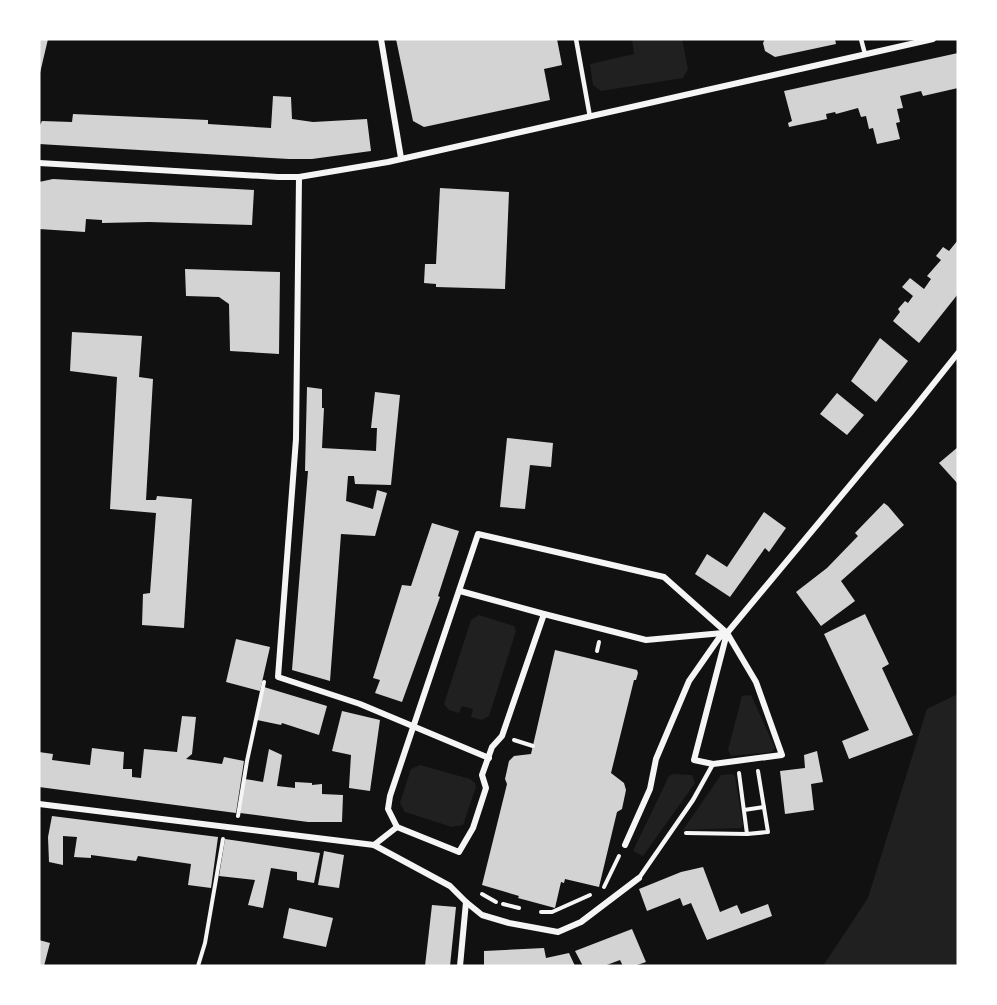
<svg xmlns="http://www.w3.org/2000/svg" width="997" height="1005" font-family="'Fira Sans',sans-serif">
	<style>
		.green { fill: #202020 }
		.building { fill: #d3d3d3 }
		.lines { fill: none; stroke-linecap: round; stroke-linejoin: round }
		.path { stroke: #f5f5f5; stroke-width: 4 }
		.service { stroke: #f5f5f5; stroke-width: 4.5 }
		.minor { stroke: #f5f5f5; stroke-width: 6 }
	</style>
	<rect width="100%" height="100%" fill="#111"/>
	<g class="green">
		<polygon points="632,39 682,39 688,69 683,78 601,91 593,85 590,64 634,54"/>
		<polygon points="479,615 514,626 516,631 489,716 482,720 471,717 473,709 462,706 459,713 449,710 444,704 471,620"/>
		<polygon points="958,694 958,966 823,966 868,898 927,709"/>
		<polygon points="751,695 775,748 772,752 731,756 728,750 742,696"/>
		<polygon points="420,765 470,779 475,783 476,787 463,825 452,827 405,812 400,803 411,769"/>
		<polygon points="673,774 692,775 695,783 643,856 633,851 669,776"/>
		<polygon points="732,774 735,776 743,826 741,828 683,830 721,775"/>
	</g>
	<g class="building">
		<polygon points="39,39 48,39 40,73 39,73"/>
		<polygon points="396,39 557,39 562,65 544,69 550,100 424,127 413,121"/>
		<polygon points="765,39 835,39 836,44 775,57 765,51 763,43"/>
		<polygon points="958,53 958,88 923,96 921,91 900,96 903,108 897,109 900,122 896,123 900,139 877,144 873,128 869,129 866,116 861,117 858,108 836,114 835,112 826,114 827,119 789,127 788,123 792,121 784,91"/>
		<polygon points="273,96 291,97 292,119 313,122 367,119 371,151 312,159 289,159 39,144 39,127 42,121 72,122 73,114 208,120 208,124 271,128"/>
		<polygon points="53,179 254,190 252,225 149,222 102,223 102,220 86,219 85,232 39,229 39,182"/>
		<polygon points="440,188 509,192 505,289 436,287 436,284 424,283 425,264 436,264"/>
		<polygon points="958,240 958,294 919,343 893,321 900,312 898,309 905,301 908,303 913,296 902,287 910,278 924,289 931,279 927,276 941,260 936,256 943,247 949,251"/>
		<polygon points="185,269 280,272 279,354 230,351 229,304 219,297 186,296"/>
		<polygon points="72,332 142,336 139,377 153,379 146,500 156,500 157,496 192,499 184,628 142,625 143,594 150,593 156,513 110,509 117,377 70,371"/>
		<polygon points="880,338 908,361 876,402 851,381"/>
		<polygon points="307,387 322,389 322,408 324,408 322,448 376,451 377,428 371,428 375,392 400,395 391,485 355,484 354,476 348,476 346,501 373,509 377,490 387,493 375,536 341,534 330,681 292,670 308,471 305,471"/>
		<polygon points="837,393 864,415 847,435 820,414"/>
		<polygon points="507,438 553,443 551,467 530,465 525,509 500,507"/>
		<polygon points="958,447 958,484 939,463"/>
		<polygon points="884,503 888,506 904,525 841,581 855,601 821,626 796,592 827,568 858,536 855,533"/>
		<polygon points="764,512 786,528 769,552 765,548 730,597 695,574 707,554 727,567"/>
		<polygon points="432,523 459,531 438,596 440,597 402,702 375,693 380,680 373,678 402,585 411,586"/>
		<polygon points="865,614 889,664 882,668 913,735 849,759 842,741 869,730 824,634"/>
		<polygon points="236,639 270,647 260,691 226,682"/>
		<polygon points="555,650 637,670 638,673 636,680 634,680 611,773 624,783 626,790 622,809 617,812 599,887 565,879 564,883 561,882 555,908 518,898 519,896 482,885 507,784 505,779 509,761 514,756 531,754"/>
		<polygon points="264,687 327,706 319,735 282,723 281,725 257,720"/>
		<polygon points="342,711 380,720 370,791 349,788 351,755 332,751"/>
		<polygon points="182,716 196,717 192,754 186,759 222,764 224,757 244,761 236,813 39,787 39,752 53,754 52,760 90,765 92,748 124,752 123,769 132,769 132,777 141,778 144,749 177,752"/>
		<polygon points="269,749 282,755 277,786 295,788 295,782 312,783 312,785 322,784 322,794 343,795 342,822 308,822 240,813 245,779 263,782"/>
		<polygon points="817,751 823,782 811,784 814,810 785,814 780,771 805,768 804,755"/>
		<polygon points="52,816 218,837 211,888 188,885 191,864 138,856 136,861 91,855 91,858 74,857 77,837 63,836 63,865 49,862 48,837"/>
		<polygon points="225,839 320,853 314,883 297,880 297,872 271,868 263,908 248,905 255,880 219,876"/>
		<polygon points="324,851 344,855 339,888 318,885"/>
		<polygon points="703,867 720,912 737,905 741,914 768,904 772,916 707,940 691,903 683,906 680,898 647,911 639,889 681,872"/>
		<polygon points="432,905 456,907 450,966 425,966"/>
		<polygon points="289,908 333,918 326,947 283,938"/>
		<polygon points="632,929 646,962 634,966 623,966 620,960 604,966 583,966 575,951"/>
		<polygon points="39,940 50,943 44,966 39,966"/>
		<polygon points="544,948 546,958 569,953 575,966 484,966 484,951"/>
	</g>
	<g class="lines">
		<g class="path">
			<polyline points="597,651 599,642"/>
			<polyline points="514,740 533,746"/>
			<polyline points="744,810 764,807"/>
			<polyline points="238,816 247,761 264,682"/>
			<polyline points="686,833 747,834 739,773"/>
			<polyline points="747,834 768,832 758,771"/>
			<polyline points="604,887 619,856"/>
			<polyline points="482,894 496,902"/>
			<polyline points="503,904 519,908"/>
			<polyline points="541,912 552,912 590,895"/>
			<polyline points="198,966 205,943 223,839"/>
		</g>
		<g class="service">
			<polyline points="576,39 590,117"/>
			<polyline points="861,39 865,54"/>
			<polyline points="639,878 693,800 713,764"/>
		</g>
		<g class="minor">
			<polyline points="381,39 401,158"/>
			<polyline points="39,163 278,177 299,177 388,162 933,39"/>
			<polyline points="299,177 296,439 278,677 360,704 489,758"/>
			<polyline points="544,614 646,640 723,633"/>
			<polygon points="727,633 756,682 782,755 713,764 694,760"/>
			<polyline points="39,804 374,845 450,886 466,902 460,966"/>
			<polyline points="397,827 388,809 390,796 478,534 664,577 727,633"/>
			<polyline points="397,827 459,852 473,828 486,788 482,775 492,747 502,736 544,614 460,591"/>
			<polyline points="374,845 397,827"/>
			<polyline points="625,845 650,789 656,759 689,681 719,638 727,633 911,412 958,353"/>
			<polyline points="466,902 482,915 509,923 558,932 581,922 639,878"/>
		</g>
	</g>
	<rect width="997" height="1005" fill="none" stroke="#ffffff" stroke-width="81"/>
</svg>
